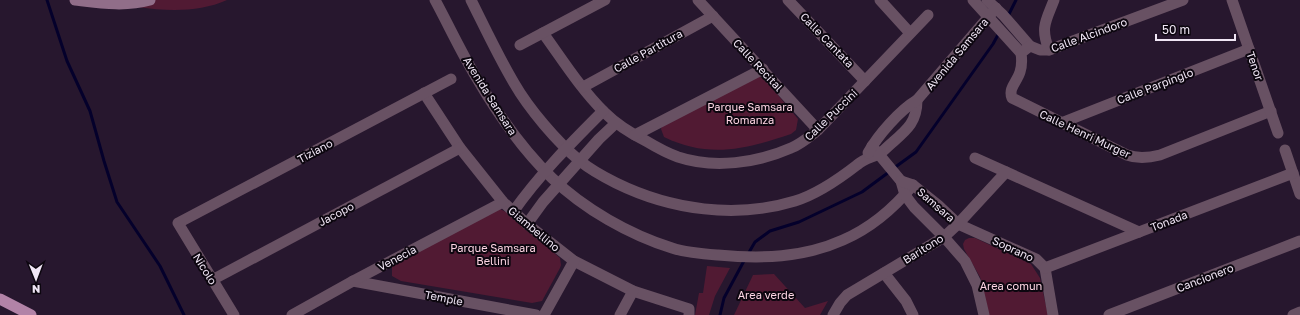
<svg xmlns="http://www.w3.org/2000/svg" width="1300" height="315" font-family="'Golos Text',sans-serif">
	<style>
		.green { fill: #511a33 }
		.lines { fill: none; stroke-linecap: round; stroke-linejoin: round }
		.stream { stroke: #04002b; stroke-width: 3 }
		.minor { stroke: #685163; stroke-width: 11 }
		.secondary { stroke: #916e89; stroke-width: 11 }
		.primary { stroke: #b283a7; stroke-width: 11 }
		.labels { text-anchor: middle; stroke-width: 4; stroke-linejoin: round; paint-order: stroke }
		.street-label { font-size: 11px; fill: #f0e6f5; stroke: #0c060f }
		.park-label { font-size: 11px; fill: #fcd4e2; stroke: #0c060f }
	</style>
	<rect width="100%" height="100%" fill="#27172e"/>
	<g class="green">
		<path d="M103 0H227C189 17 142 9 103 0Z"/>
		<path d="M759 76 767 82 798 119 796 130 791 134C746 149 709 159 664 137L661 129 663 124Z"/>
		<polygon points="500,209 506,212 560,258 561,265 560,268 542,301 532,303 401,281 392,276 392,265"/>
		<polygon points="969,238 975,238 1031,264 1040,278 1048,315 989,315 980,277 964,249 963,244 965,240"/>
		<polygon points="707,266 730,268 715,296 709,315 695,315 699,293 703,293"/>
		<polygon points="774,274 805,308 828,301 820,315 734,315 753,275"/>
	</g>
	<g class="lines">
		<g class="stream">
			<polyline points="47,0 67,61 90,111 104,161 117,202 160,266 184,315"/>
			<polyline points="1008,16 1016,0"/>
			<polyline points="894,168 916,152 993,44 999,33"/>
			<polyline points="748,254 755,242 770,231 799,222 862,192 889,172"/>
			<polyline points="720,315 724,298 745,259"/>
		</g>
		<g class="minor">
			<path d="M435 0C449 26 461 52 476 77 497 113 522 149 552 178 584 209 630 235 672 248 687 253 703 254 718 255 761 259 803 258 843 240 871 228 894 208 913 185"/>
			<path d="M471 0C485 28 498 56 514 83 529 109 557 142 580 161 591 170 604 177 616 183 671 210 736 219 795 201 818 194 839 179 857 165 865 158 871 158 879 154 884 151 888 146 893 142 908 129 917 121 917 100"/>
			<polyline points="698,0 818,130"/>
			<polyline points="788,0 865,81"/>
			<polyline points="880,0 910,33"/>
			<polyline points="973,0 1021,53"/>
			<polyline points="987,0 1003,15 1030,46"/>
			<path d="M1183 0 1049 50H1040L1030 46 1021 53C1022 60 1022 66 1020 72 1017 82 1008 88 1012 98L1127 155C1138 159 1148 158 1160 155L1271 111"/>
			<polyline points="1232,0 1278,133"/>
			<path d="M543 33C562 59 580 88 604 112 616 124 630 133 646 141 656 147 667 153 678 157 714 169 757 163 791 148 801 144 809 137 818 130L928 15"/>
			<polyline points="520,45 605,0"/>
			<path d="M1049 50C1040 27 1046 21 1054 0"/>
			<polyline points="583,87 713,16"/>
			<polyline points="424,93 460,148 503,202 527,224 574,261 633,291 689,309 689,315"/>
			<polyline points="1061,123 1249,49"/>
			<polyline points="635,135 763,69"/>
			<polyline points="872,146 901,181 905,195 914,207 944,237 965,261 977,285 984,315"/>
			<polyline points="1285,150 1300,194"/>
			<path d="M868 153C878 135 900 110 917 100L996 8"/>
			<polyline points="975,158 1139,232"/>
			<polyline points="901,181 913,185 938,205 958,224 1036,259 1045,268 1053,315"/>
			<path d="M513 212C539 175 571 143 603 111"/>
			<polyline points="527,224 543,202 599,139 616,123"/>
			<polyline points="1045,268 1293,173"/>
			<polyline points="884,273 906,301 913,315"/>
			<polyline points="212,280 460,148"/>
			<polyline points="353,281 536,315"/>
			<polyline points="234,315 178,223 451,79"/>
			<polyline points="292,315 353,281 503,202"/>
			<polyline points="544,315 574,261"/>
			<polyline points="620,315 633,291"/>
			<polyline points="833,315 840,303 847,295 944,237 958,224 1006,172"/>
			<polyline points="1109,315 1300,241"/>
			<polyline points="1293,315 1300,312"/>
		</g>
		<path class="secondary" d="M75 0C100 3 125 7 150 0"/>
		<polyline class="primary" points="0,299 31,315"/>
	</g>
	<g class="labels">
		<g class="street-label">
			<text transform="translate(1089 35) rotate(-20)" y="4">Calle Alcindoro</text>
			<text transform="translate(827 40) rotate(46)" y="4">Calle Cantata</text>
			<text transform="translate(648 51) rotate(-29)" y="4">Calle Partitura</text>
			<text transform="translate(957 54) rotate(-50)" y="4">Avenida Samsara</text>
			<text transform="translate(758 65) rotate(47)" y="4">Calle Recital</text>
			<text transform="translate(1255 66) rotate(71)" y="4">Tenor</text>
			<text transform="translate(1155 86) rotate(-21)" y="4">Calle Parpinglo</text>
			<text transform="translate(490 96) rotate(58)" y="4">Avenida Samsara</text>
			<text transform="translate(831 115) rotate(-44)" y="4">Calle Puccini</text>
			<text transform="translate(1085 134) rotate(25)" y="4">Calle Henri Murger</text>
			<text transform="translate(315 151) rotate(-28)" y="4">Tiziano</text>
			<text transform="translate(936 205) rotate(41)" y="4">Samsara</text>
			<text transform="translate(336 214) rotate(-28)" y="4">Jacopo</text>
			<text transform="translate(1169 221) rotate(-21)" y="4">Tonada</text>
			<text transform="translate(534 229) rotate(40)" y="4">Giambellino</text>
			<text transform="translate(923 249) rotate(-32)" y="4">Baritono</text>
			<text transform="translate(1013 249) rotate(25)" y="4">Soprano</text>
			<text transform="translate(397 258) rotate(-28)" y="4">Venecia</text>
			<text transform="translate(205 269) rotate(58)" y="4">Nicolo</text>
			<text transform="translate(1205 278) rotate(-21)" y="4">Cancionero</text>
			<text transform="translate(444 298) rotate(11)" y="4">Temple</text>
		</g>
		<g class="park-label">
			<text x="750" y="111">Parque Samsara<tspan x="750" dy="13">Romanza</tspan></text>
			<text x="493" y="252">Parque Samsara<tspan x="493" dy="13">Bellini</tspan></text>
			<text x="1011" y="290">Area comun</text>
			<text x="766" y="299">Area verde</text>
		</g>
	</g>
	<g transform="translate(36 279) rotate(179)" stroke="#0c060f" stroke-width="3" paint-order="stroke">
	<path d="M0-3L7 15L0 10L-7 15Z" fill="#f0e6f5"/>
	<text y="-6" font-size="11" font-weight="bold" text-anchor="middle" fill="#f0e6f5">N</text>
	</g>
	<path d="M1156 34v6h79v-6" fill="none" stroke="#f0e6f5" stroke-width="2"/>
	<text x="1162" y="34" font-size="12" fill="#f0e6f5" stroke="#0c060f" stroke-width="3" paint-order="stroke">50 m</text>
</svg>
